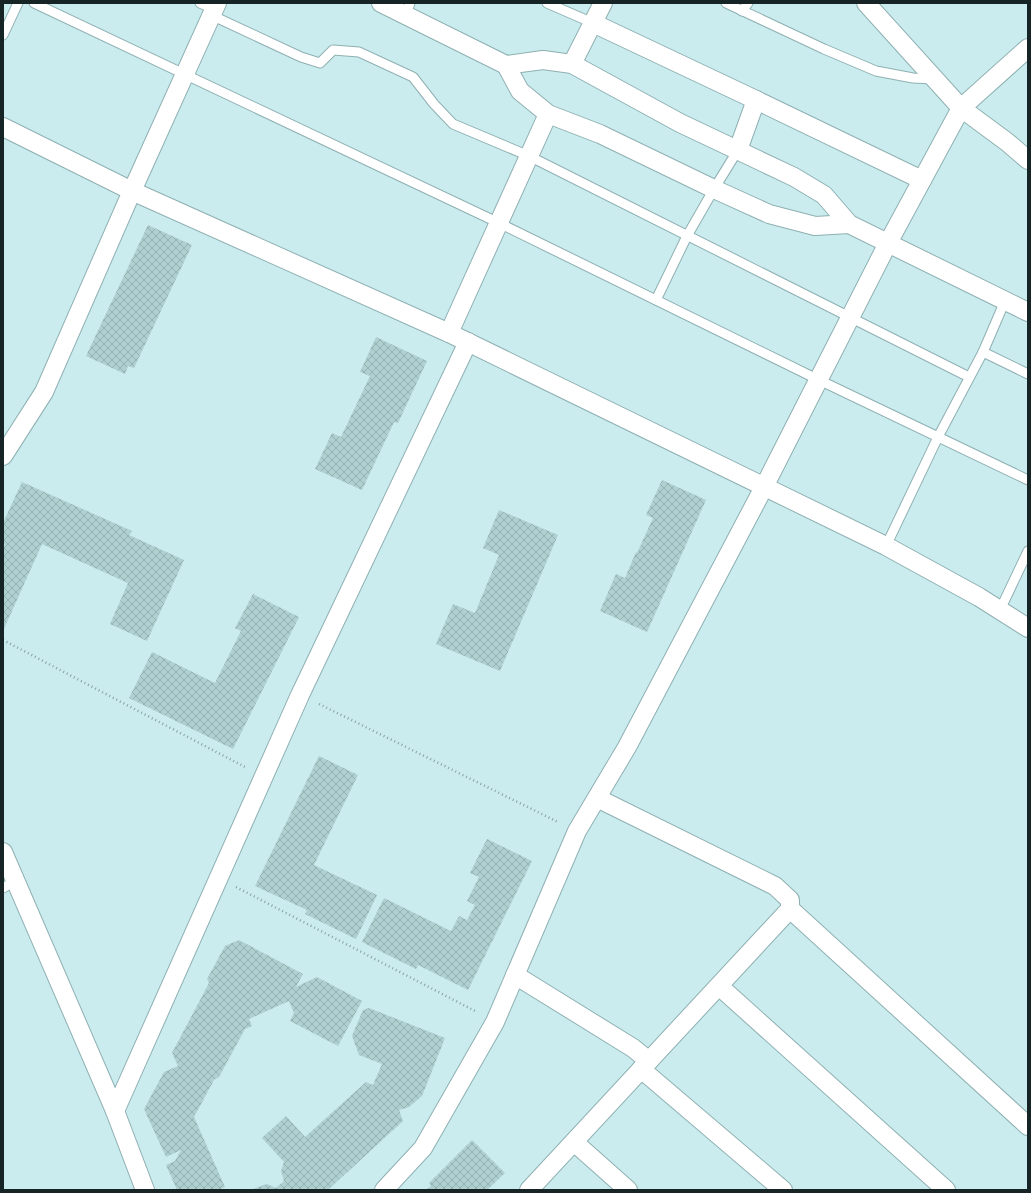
<svg xmlns="http://www.w3.org/2000/svg" width="1031" height="1193" font-family="'DejaVu Sans',sans-serif">
	<style>
		.building { fill: url(#building-cross-hatch) }
		.lines { fill: none; stroke-linecap: round; stroke-linejoin: round }
		.lane-casing { stroke: #8fb0b2; stroke-width: 11 }
		.street-casing { stroke: #8fb0b2; stroke-width: 20 }
		.path { stroke: #88a2a4; stroke-width: 2.5; stroke-dasharray: 1 3; stroke-linecap: butt }
		.lane { stroke: #fff; stroke-width: 9 }
		.street { stroke: #fff; stroke-width: 18 }
	</style>
	<defs>
		<pattern id="building-cross-hatch" width="8" height="8" patternUnits="userSpaceOnUse"><rect width="8" height="8" fill="#aed0d1"/><path d="M0 0l8 8M0 8l8-8" fill="none" stroke="#95b2b3"/></pattern>
	</defs>
	<rect width="100%" height="100%" fill="#caecee"/>
	<g class="building">
		<polygon points="148,225 192,245 134,368 128,366 125,374 86,356"/>
		<polygon points="376,337 427,361 398,423 394,422 362,490 315,469 332,433 341,437 370,376 360,372"/>
		<polygon points="662,480 706,500 647,632 600,611 616,574 625,578 636,552 637,553 653,518 646,515"/>
		<polygon points="22,482 132,531 129,535 184,560 147,641 110,624 128,583 42,544 3,631 3,550 5,544 3,543 3,523"/>
		<polygon points="499,510 558,535 500,671 436,644 453,604 475,613 499,555 483,548"/>
		<polygon points="253,594 299,617 233,749 129,698 152,652 215,683 241,631 235,628"/>
		<polygon points="319,756 358,775 314,865 377,895 356,939 305,914 307,910 255,886"/>
		<polygon points="487,839 532,861 468,990 418,965 416,969 362,942 384,898 451,931 459,916 467,920 475,905 467,901 479,877 470,873"/>
		<polygon points="239,940 303,974 296,987 317,977 362,1001 338,1046 290,1021 294,1013 289,1001 249,1019 252,1026 245,1029 219,1077 214,1080 194,1117 225,1187 218,1190 177,1190 166,1165 175,1161 181,1150 166,1157 144,1109 164,1072 178,1066 172,1053 209,983 207,979 225,946"/>
		<polygon points="369,1008 445,1038 422,1096 409,1107 399,1110 403,1121 328,1190 250,1190 267,1184 276,1188 284,1181 281,1171 284,1162 262,1138 286,1116 305,1137 366,1082 373,1085 382,1064 359,1055 352,1036 363,1010"/>
		<polygon points="472,1140 505,1173 487,1190 426,1190 431,1186 429,1183"/>
	</g>
	<g class="lines">
		<defs>
			<g id="lane">
				<polyline points="34,3 499,223 819,380 1028,480"/>
				<polyline points="200,3 214,9"/>
				<polyline points="547,3 593,23"/>
				<polyline points="726,3 824,49 876,71 913,78 933,79"/>
				<polyline points="742,11 748,3"/>
				<polyline points="211,15 301,57 320,63 333,50 359,52 413,77 434,104 453,124 529,156 969,377"/>
				<polyline points="406,15 410,3"/>
				<polyline points="3,35 18,3"/>
				<polyline points="656,300 687,236 714,189 738,150"/>
				<polyline points="983,352 1028,374"/>
				<polyline points="886,546 938,437 983,352 1005,301"/>
				<polyline points="1000,610 1028,551"/>
				<polyline points="3,888 15,881"/>
			</g>
			<g id="street">
				<polyline points="381,3 506,65 543,60 572,64 680,123 794,177 824,195 849,224 1028,312"/>
				<polyline points="866,3 961,108 1007,142 1028,160"/>
				<polyline points="593,23 756,100 922,180"/>
				<polyline points="572,64 603,3"/>
				<polyline points="506,65 520,91 548,114 600,134 714,189 769,214 815,226 849,224"/>
				<polyline points="3,127 132,191 449,333 886,546 979,597 1028,628"/>
				<polyline points="738,150 756,100"/>
				<polyline points="449,333 548,114"/>
				<polyline points="3,456 44,392 132,191 217,3"/>
				<polyline points="3,852 115,1111 145,1190"/>
				<polyline points="790,909 1028,1126"/>
				<polyline points="515,975 633,1048 649,1061"/>
				<polyline points="719,986 946,1190"/>
				<polyline points="641,1069 783,1190"/>
				<polyline points="115,1111 300,695 468,342"/>
				<polyline points="574,1142 628,1190"/>
				<polyline points="384,1190 423,1148 495,1022 577,831 627,747 764,487 888,243 961,108 1028,48"/>
				<polyline points="529,1190 790,909 790,900 775,886 597,798"/>
			</g>
		</defs>
		<use href="#lane" class="lane-casing"/>
		<use href="#street" class="street-casing"/>
		<g class="path">
			<polyline points="3,640 245,767"/>
			<polyline points="319,704 558,822"/>
			<polyline points="236,887 477,1012"/>
		</g>
		<use href="#lane" class="lane"/>
		<use href="#street" class="street"/>
	</g>
	<rect width="1031" height="1193" fill="none" stroke="#172425" stroke-width="8"/>
</svg>
